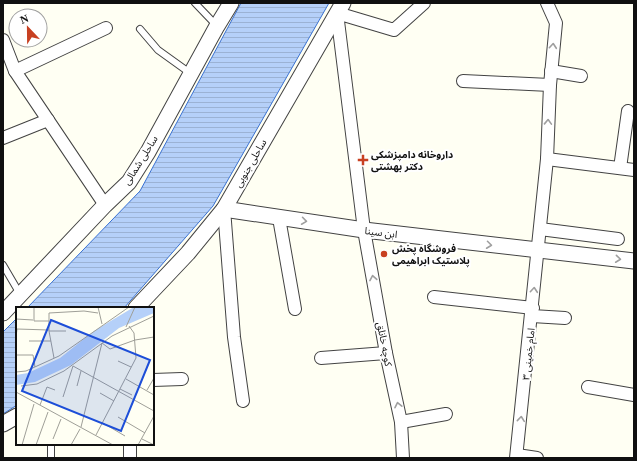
<svg xmlns="http://www.w3.org/2000/svg" width="637" height="461" font-family="'Times New Roman','Noto Sans Arabic',serif">
	<style>
		.water { fill: url(#water-rules); stroke: #3971d3 }
		.lines { fill: none; stroke-linecap: round; stroke-linejoin: round }
		.service-casing { stroke: #434343; stroke-width: 8 }
		.minor-casing { stroke: #434343; stroke-width: 14 }
		.tertiary-casing { stroke: #434343; stroke-width: 17 }
		.service { stroke: #fff; stroke-width: 6 }
		.minor { stroke: #fff; stroke-width: 12 }
		.tertiary { stroke: #fff; stroke-width: 15 }
		.oneway { stroke: #9f9f9f }
		.poi-dot { fill: #c84021; stroke: #fff; stroke-width: 1.5 }
		.labels { text-anchor: middle; stroke-width: 4; stroke-linejoin: round; paint-order: stroke }
		.poi-label { font-size: 10px; font-weight: bold; fill: #101010; stroke: #fff; text-anchor: start }
		.street-label { font-size: 10px; fill: #101010; stroke: #fff }
		.inset-road { fill: none; stroke: #9f9f98; stroke-width: 1 }
		.view { fill: #1d4ed8; fill-opacity: 0.15; stroke: #1d4ed8; stroke-width: 2 }
		.inset-edge { fill: none; stroke: #101010; stroke-width: 2 }
	</style>
	<defs>
		<pattern id="water-rules" width="6" height="5" patternUnits="userSpaceOnUse"><rect width="6" height="5" fill="#b5d0f9"/><path d="M0 2.5h6" fill="none" stroke="#9bb2d4"/></pattern>
	</defs>
	<rect width="100%" height="100%" fill="#fffff3"/>
	<g class="water">
		<polygon points="241,3 329,3 213,206 124,308 27,308 140,191"/>
		<polygon points="17,318 17,405 3,414 3,332"/>
	</g>
	<g class="lines">
		<defs>
			<g id="service">
				<polyline points="195,3 217,26"/>
				<polyline points="140,29 158,50 190,73"/>
				<polyline points="3,265 20,294"/>
				<polyline points="51,444 51,458"/>
			</g>
			<g id="minor">
				<polyline points="3,40 15,71 105,205"/>
				<polyline points="15,71 106,28"/>
				<polyline points="551,71 581,76"/>
				<polyline points="463,81 550,85"/>
				<polyline points="3,138 48,120"/>
				<polyline points="547,159 634,170"/>
				<polyline points="620,168 628,111"/>
				<polyline points="224,209 234,337 243,401"/>
				<polyline points="279,218 295,309"/>
				<polyline points="540,229 618,239"/>
				<polyline points="434,297 533,308"/>
				<polyline points="532,316 565,318"/>
				<polyline points="321,358 386,353"/>
				<polyline points="153,380 182,379"/>
				<polyline points="588,387 634,395"/>
				<polyline points="401,422 446,414"/>
				<polyline points="517,455 537,458"/>
				<polyline points="130,458 130,444"/>
				<polyline points="403,458 401,422 386,353 364,230 337,13 394,30 424,3"/>
				<polyline points="516,458 547,159 550,85 556,23 547,3"/>
			</g>
			<g id="tertiary">
				<polyline points="224,209 364,230 634,261"/>
				<polyline points="136,308 188,253 224,209 343,3"/>
				<polyline points="3,313 105,205 129,182 148,152 217,26 231,3"/>
				<polyline points="3,424 17,416"/>
			</g>
		</defs>
		<use href="#service" class="service-casing"/>
		<use href="#minor" class="minor-casing"/>
		<use href="#tertiary" class="tertiary-casing"/>
		<use href="#service" class="service"/>
		<use href="#minor" class="minor"/>
		<use href="#tertiary" class="tertiary"/>
	</g>
	<defs><path id="oneway-chevron" d="M-2-3.5L2.5 0L-2 3.5" fill="none" stroke-width="1.6" stroke-linecap="round" stroke-linejoin="round"/></defs>
	<g class="oneway">
		<use href="#oneway-chevron" transform="translate(553 46) rotate(-85)"/>
		<use href="#oneway-chevron" transform="translate(548 122) rotate(-88)"/>
		<use href="#oneway-chevron" transform="translate(304 221) rotate(8)"/>
		<use href="#oneway-chevron" transform="translate(489 245) rotate(7)"/>
		<use href="#oneway-chevron" transform="translate(618 259) rotate(6)"/>
		<use href="#oneway-chevron" transform="translate(373 278) rotate(-100)"/>
		<use href="#oneway-chevron" transform="translate(534 290) rotate(-85)"/>
		<use href="#oneway-chevron" transform="translate(398 405) rotate(-102)"/>
		<use href="#oneway-chevron" transform="translate(521 419) rotate(-84)"/>
	</g>
	<g class="poi-dot">
		<path d="M361 154h4v4h4v4h-4v4h-4v-4h-4v-4h4z"/>
		<circle cx="384" cy="254" r="4"/>
	</g>
	<g class="labels">
		<g class="poi-label">
			<text x="371" y="158">داروخانه دامپزشکی<tspan x="371" dy="12">دکتر بهشتی</tspan></text>
			<text x="392" y="252">فروشگاه پخش<tspan x="392" dy="12">پلاستیک ابراهیمی</tspan></text>
		</g>
		<g class="street-label">
			<text transform="translate(140 160) rotate(-58)" y="4">ساحلی شمالی</text>
			<text transform="translate(250 163) rotate(-60)" y="4">ساحلی جنوبی</text>
			<text transform="translate(381 232) rotate(7)" y="4">ابن سینا</text>
			<text transform="translate(385 344) rotate(79)" y="4">کوچه خانلق</text>
			<text transform="translate(528 354) rotate(-84)" y="4">امام خمینی ۳</text>
		</g>
	</g>
	<g transform="translate(16 307)">
		<rect width="138" height="138" fill="#fffff3"/>
		<path d="M118 0H138V6L103 21 55 58 19 75 0 78V68L12 66 44 51 78 24Z" fill="#b5d0f9"/>
		<path class="inset-road" d="M18 0V14H33M82 0 86 17M0 12 17 13M110 20 119 0M33 24H50M0 30 1 22 33 23M13 34H35M0 48H17L19 60M38 51 33 24V6L68 4 82 6M102 54 115 60M0 65 10 64 43 49 113 0M110 72 138 88M5 79 21 77 48 64 96 29 138 9M61 79 65 64M104 82 116 88M131 83 138 71M0 85 97 138M84 86 98 94M47 90 57 59 138 104M24 98 31 80 39 83M102 110 129 126M87 116 109 129M65 120 86 36 94 42 119 33 138 30M80 128 120 51 118 26 113 19M37 132 45 112M126 132 138 138M6 138 18 97M20 138 32 105M55 138 64 122M122 138 138 109"/>
		<path class="view" d="M35 13 134 53 105 124 6 84Z"/>
		<rect width="138" height="138" class="inset-edge"/>
	</g>
	<rect width="637" height="461" fill="none" stroke="#101010" stroke-width="8"/>
	<g transform="translate(28 28) rotate(338)"><circle r="19" fill="#ffffff" stroke="#9f9f9f"/>
	<path d="M0-3L7 15L0 10L-7 15Z" fill="#c84021"/>
	<text y="-6" font-size="11" font-weight="bold" text-anchor="middle" fill="#101010">N</text>
	</g>
</svg>
